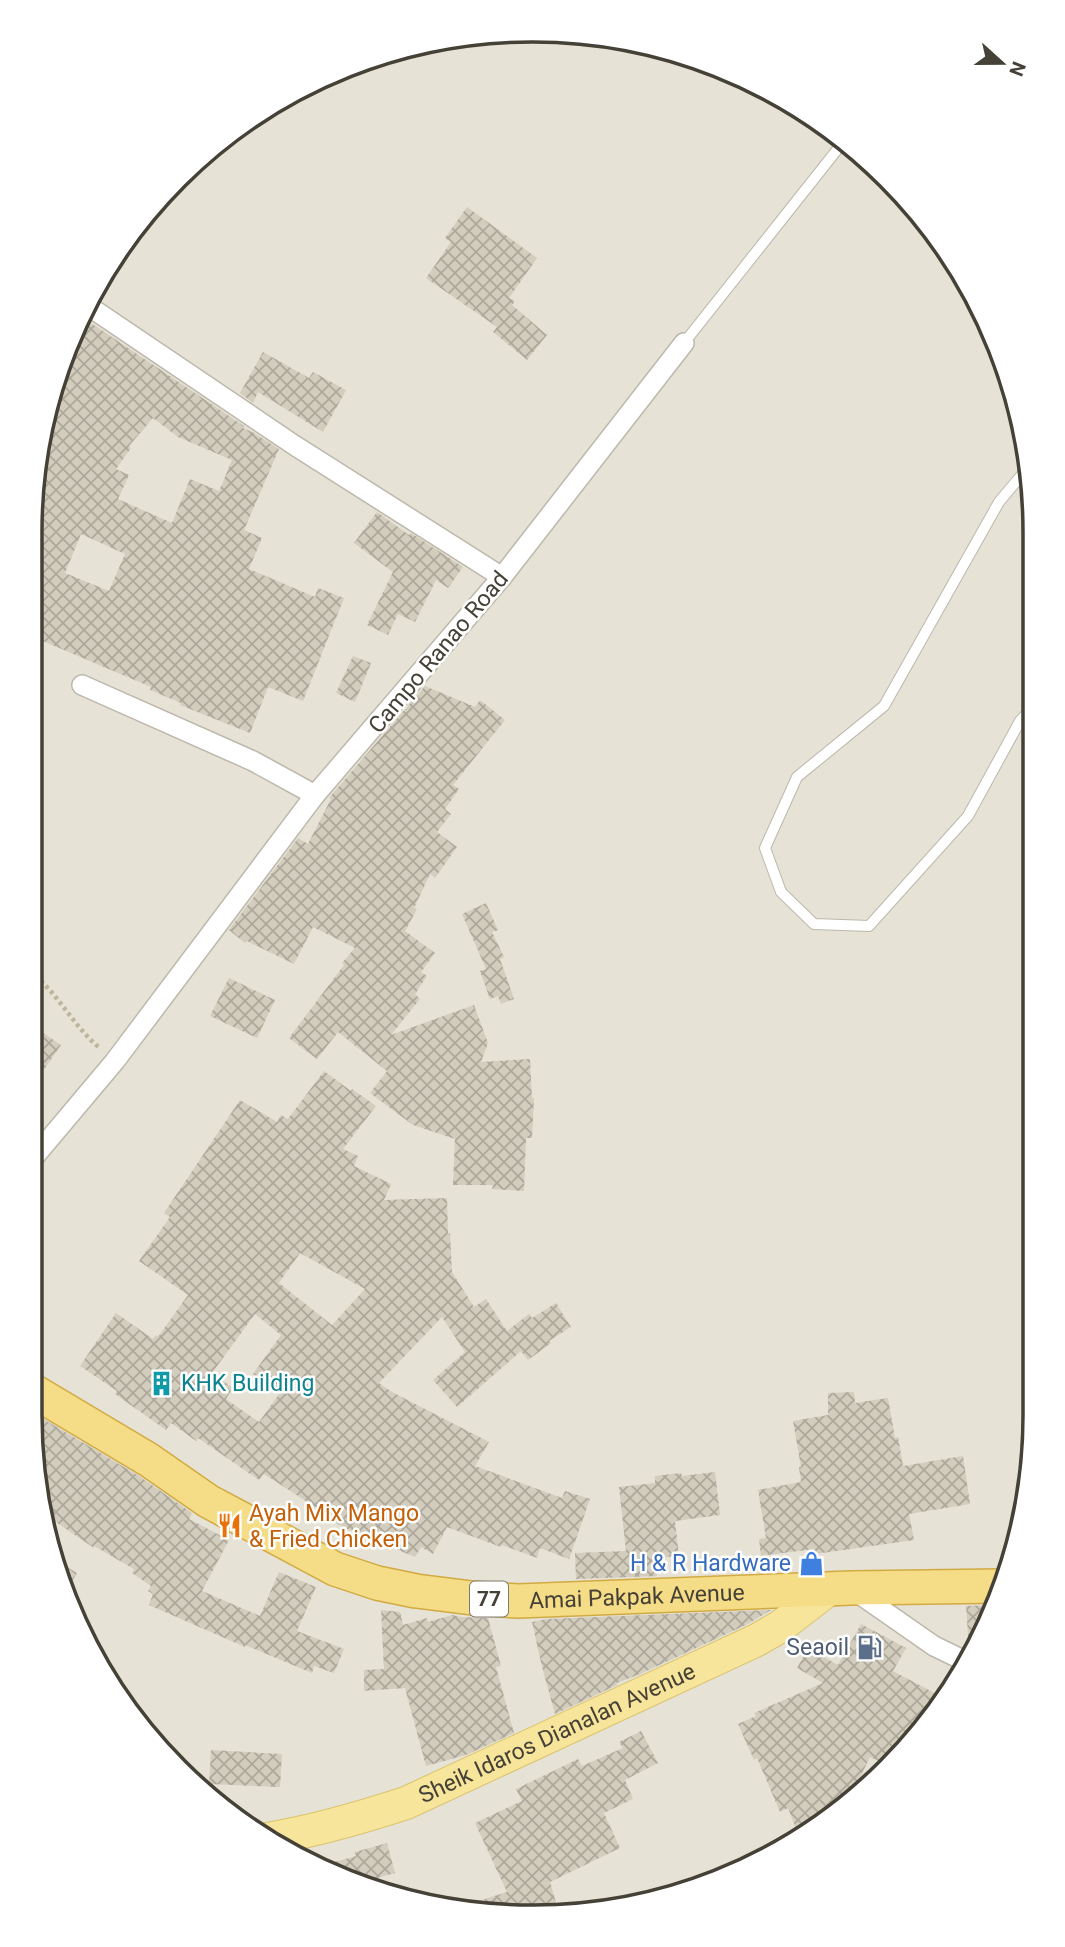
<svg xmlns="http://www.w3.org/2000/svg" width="1065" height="1947" font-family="Roboto,sans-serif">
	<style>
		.residential { fill: #e6e2d6 }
		.building { fill: url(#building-cross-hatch); fill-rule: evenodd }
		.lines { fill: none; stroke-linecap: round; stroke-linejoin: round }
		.service-casing { stroke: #bdb8ab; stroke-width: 12 }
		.minor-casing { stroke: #bdb8ab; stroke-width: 22 }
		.primary-casing { stroke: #dbc46d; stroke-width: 34 }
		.trunk-casing { stroke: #d2aa42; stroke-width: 36 }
		.path { stroke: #beb59d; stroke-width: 4.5; stroke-dasharray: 3.5 3.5; stroke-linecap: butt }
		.service { stroke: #fff; stroke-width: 10 }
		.minor { stroke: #fff; stroke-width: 19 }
		.primary { stroke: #f7e59c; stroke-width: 32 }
		.trunk { stroke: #f5dc86; stroke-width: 33 }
		.labels { text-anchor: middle; stroke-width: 5; stroke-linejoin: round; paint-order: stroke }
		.shield { fill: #fff; stroke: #7d7a73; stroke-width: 2 }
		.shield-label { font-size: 21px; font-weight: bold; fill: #454137 }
		.street-label { font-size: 23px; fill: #454137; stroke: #fff }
		.culture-label { font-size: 23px; fill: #0d838f; stroke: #fff; text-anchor: start }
		.food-label { font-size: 23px; fill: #c56008; stroke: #fff; text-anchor: start }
		.shop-label { font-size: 23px; fill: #366cbe; stroke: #fff; text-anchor: end }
		.service-label { font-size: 23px; fill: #4e5e75; stroke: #fff; text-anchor: end }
		.rim { fill: none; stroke: #454137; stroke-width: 3.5 }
	</style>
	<defs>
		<pattern id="building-cross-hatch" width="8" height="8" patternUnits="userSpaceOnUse" patternTransform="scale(1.75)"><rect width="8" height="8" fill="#d3cdbe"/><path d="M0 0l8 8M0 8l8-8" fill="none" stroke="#ada89b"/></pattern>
	</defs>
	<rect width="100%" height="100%" fill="#f2f0e7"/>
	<polygon class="residential" points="499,31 598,34 694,56 784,97 864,155 950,253 1008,371 1031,467 1034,1447 1018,1545 968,1666 864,1792 725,1879 566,1916 403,1900 254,1833 134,1721 57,1576 30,1414 31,500 47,402 97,281 154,201 226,134 310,82 402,47"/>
	<g class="building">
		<polygon points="467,207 537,258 509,298 515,301 512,305 547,335 527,360 493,332 497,327 426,278 451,242 445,238"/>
		<path d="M82 317 244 426 243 428 254 433 279 449 244 530 262 538 249 569 315 597 318 588 344 598 303 701 268 687 250 733 180 705 181 703 150 690 151 687 31 636V500L47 402ZM153 418 178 437 232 460 219 491 190 479 172 523 118 499 129 475 116 469 131 448 129 446ZM81 534 125 554 109 591 65 573Z"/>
		<polygon points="263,352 309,378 313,372 346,390 323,432 258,392 253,403 240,393"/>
		<polygon points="377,512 409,535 411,533 463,567 448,588 436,580 415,622 398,614 388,635 367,625 393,572 354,543"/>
		<polygon points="353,656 371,663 355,702 336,693"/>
		<polygon points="425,686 475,707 480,700 505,720 453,785 459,789 445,809 451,814 437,832 457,847 435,878 430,874 414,908 417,909 405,931 435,953 421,972 427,976 415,994 420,999 391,1035 474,1005 488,1043 481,1062 530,1059 532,1098 534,1098 532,1138 526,1138 524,1191 492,1189 493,1185 453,1185 455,1139 413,1125 370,1093 387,1071 338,1032 317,1059 289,1038 344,965 342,963 355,948 313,927 294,964 247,941 245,943 229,930 298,838 308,844 331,799 329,798"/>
		<polygon points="486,903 498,930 492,932 504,957 500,959 514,999 501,1004 498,996 490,999 480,971 486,969 462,914"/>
		<polygon points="229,978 275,1000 257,1038 210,1016"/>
		<polygon points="30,1024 61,1045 43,1071 30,1062"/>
		<path d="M324 1071 351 1091 352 1089 376 1106 343 1149 358 1156 354 1166 391 1184 384 1200 447 1198 448 1234 450 1233 452 1272 474 1307 486 1299 507 1331 529 1314 532 1318 556 1303 571 1327 549 1341 551 1343 528 1360 521 1351 457 1407 433 1380 465 1352 442 1317 379 1383 392 1392 489 1442 475 1466 562 1498 565 1491 590 1499 569 1559 540 1548 537 1558 502 1545 501 1547 447 1527 433 1554 421 1547 415 1557 347 1529 328 1519 329 1516 264 1474 259 1480 198 1438 196 1441 171 1423 166 1430 115 1394 117 1391 80 1366 116 1313 153 1339 156 1335 158 1337 188 1295 139 1261 170 1217 164 1213 240 1100 277 1122 281 1115 288 1119ZM300 1253 365 1289 332 1325 279 1283ZM255 1314 281 1335 253 1374 280 1393 259 1422 226 1399 233 1388 212 1373Z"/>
		<polygon points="854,1392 855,1403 888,1398 895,1438 898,1437 903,1466 963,1456 970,1504 909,1514 914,1540 815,1554 814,1549 761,1556 759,1539 766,1538 758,1490 801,1482 799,1467 801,1467 793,1421 828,1415 828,1393"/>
		<polygon points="30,1411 139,1476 192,1513 189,1519 229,1540 202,1591 260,1616 279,1572 316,1587 297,1631 344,1649 334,1673 314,1666 312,1673 245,1645 245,1647 149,1605 153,1594 148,1591 151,1586 132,1573 134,1569 94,1546 94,1548 47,1516"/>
		<polygon points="715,1472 720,1515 675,1521 679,1556 655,1558 657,1576 576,1579 575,1553 626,1551 619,1487 655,1483 655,1476 681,1473 682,1476"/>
		<polygon points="54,1559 77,1573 65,1593 57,1576"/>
		<polygon points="993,1605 992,1607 974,1652 969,1649 966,1606"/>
		<polygon points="381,1610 400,1612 403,1625 427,1618 428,1622 452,1615 461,1617 488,1618 501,1666 496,1667 514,1733 466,1755 426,1766 405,1688 364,1691 364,1670 384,1669"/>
		<polygon points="771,1610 748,1624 640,1674 617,1683 617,1685 555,1714 542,1667 532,1622 547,1619"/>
		<polygon points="861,1624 906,1648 893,1671 942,1697 887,1765 870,1757 856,1786 864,1792 798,1834 788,1808 780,1812 757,1758 754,1760 738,1724 756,1716 754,1713 823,1683 797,1668 808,1648 838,1665"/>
		<polygon points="641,1731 658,1763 625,1780 633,1799 604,1813 620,1848 550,1882 560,1916 463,1906 507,1892 475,1823 522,1801 516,1789 578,1759 582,1766 623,1748 619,1742"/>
		<polygon points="211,1750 282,1754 280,1787 209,1784"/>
		<polygon points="387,1843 395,1873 363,1882 324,1865 356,1856 355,1852"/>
	</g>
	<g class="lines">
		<defs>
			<g id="service">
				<polyline points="684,343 844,141"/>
				<polyline points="1030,465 999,502 884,706 797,777 765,848 781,892 814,924 869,926 968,816 1020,721 1032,708"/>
			</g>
			<g id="minor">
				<polyline points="87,305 294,445 502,577"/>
				<polyline points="82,685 253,761 315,795"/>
				<polyline points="30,1162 115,1061 315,795 502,577 684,343"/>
				<polyline points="855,1591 934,1646 969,1663"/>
			</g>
			<g id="primary">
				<path id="s1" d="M267 1839C315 1831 360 1818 406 1803L757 1640 781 1626 829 1589"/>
			</g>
			<g id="trunk">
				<path id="s2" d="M30 1389 149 1460 208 1501 335 1569 377 1583 416 1591 472 1598 518 1601 851 1588 1001 1586"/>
			</g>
		</defs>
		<use href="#service" class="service-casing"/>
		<use href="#minor" class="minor-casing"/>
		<use href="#primary" class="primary-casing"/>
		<use href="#trunk" class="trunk-casing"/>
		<path class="path" d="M30 972C59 993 73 1027 101 1049"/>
		<use href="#service" class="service"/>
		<use href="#minor" class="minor"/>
		<use href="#primary" class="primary"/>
		<use href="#trunk" class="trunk"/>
	</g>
	<defs>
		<symbol id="building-bare" viewBox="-9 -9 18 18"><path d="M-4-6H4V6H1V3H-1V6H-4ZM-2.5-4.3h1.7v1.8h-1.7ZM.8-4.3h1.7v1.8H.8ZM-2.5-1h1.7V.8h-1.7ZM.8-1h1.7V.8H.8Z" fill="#0f9aa8" stroke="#fff" stroke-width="2.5" paint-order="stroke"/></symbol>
		<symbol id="restaurant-bare" viewBox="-9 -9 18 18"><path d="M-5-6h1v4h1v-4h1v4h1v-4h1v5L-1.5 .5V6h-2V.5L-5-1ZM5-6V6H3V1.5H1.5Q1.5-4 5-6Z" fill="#e8710a" stroke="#fff" stroke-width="2.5" paint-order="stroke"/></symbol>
		<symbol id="shop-bare" viewBox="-9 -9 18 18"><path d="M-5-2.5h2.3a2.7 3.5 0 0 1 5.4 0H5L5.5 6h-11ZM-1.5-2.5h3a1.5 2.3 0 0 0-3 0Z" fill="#3f7fe0" stroke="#fff" stroke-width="2.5" paint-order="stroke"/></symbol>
		<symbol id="fuel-bare" viewBox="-9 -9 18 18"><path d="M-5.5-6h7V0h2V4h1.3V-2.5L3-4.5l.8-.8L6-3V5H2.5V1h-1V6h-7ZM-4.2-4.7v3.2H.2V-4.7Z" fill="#5c6f8a" stroke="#fff" stroke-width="2.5" paint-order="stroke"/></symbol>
	</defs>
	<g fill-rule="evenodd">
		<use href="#building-bare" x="144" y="1366" width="35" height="35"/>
		<use href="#restaurant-bare" x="212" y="1508" width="35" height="35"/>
		<use href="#shop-bare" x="794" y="1546" width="35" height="35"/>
		<use href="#fuel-bare" x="852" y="1630" width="35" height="35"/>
	</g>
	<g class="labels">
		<rect class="shield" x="470" y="1581.5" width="38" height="35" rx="5"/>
		<g class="shield-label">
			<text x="489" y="1606">77</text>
		</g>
		<g class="street-label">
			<text transform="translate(438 652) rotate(-50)" y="8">Campo Ranao Road</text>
			<text dy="8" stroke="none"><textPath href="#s2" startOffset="660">Amai Pakpak Avenue</textPath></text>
			<text dy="8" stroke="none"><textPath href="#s1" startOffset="310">Sheik Idaros Dianalan Avenue</textPath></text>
		</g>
		<g class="culture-label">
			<text x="181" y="1391">KHK Building</text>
		</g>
		<g class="food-label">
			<text x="249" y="1521">Ayah Mix Mango<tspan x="249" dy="26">&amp; Fried Chicken</tspan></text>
		</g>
		<g class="shop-label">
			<text x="791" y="1571">H &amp; R Hardware</text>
		</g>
		<g class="service-label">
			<text x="849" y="1655">Seaoil</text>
		</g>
	</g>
	<path d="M0 0H1065V1947H0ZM532 42H533A490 490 0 0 1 1023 532V1415A490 490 0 0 1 533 1905H532A490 490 0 0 1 42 1415V532A490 490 0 0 1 532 42Z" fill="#fff" fill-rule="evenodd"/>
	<path class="rim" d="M532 42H533A490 490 0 0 1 1023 532V1415A490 490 0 0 1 533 1905H532A490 490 0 0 1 42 1415V532A490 490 0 0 1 532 42Z"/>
	<g transform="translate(1002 63) rotate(111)" stroke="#ffffff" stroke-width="5" paint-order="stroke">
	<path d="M0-5L12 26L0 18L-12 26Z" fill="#454137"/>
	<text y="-10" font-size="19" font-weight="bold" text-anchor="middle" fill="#454137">N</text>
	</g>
</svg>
